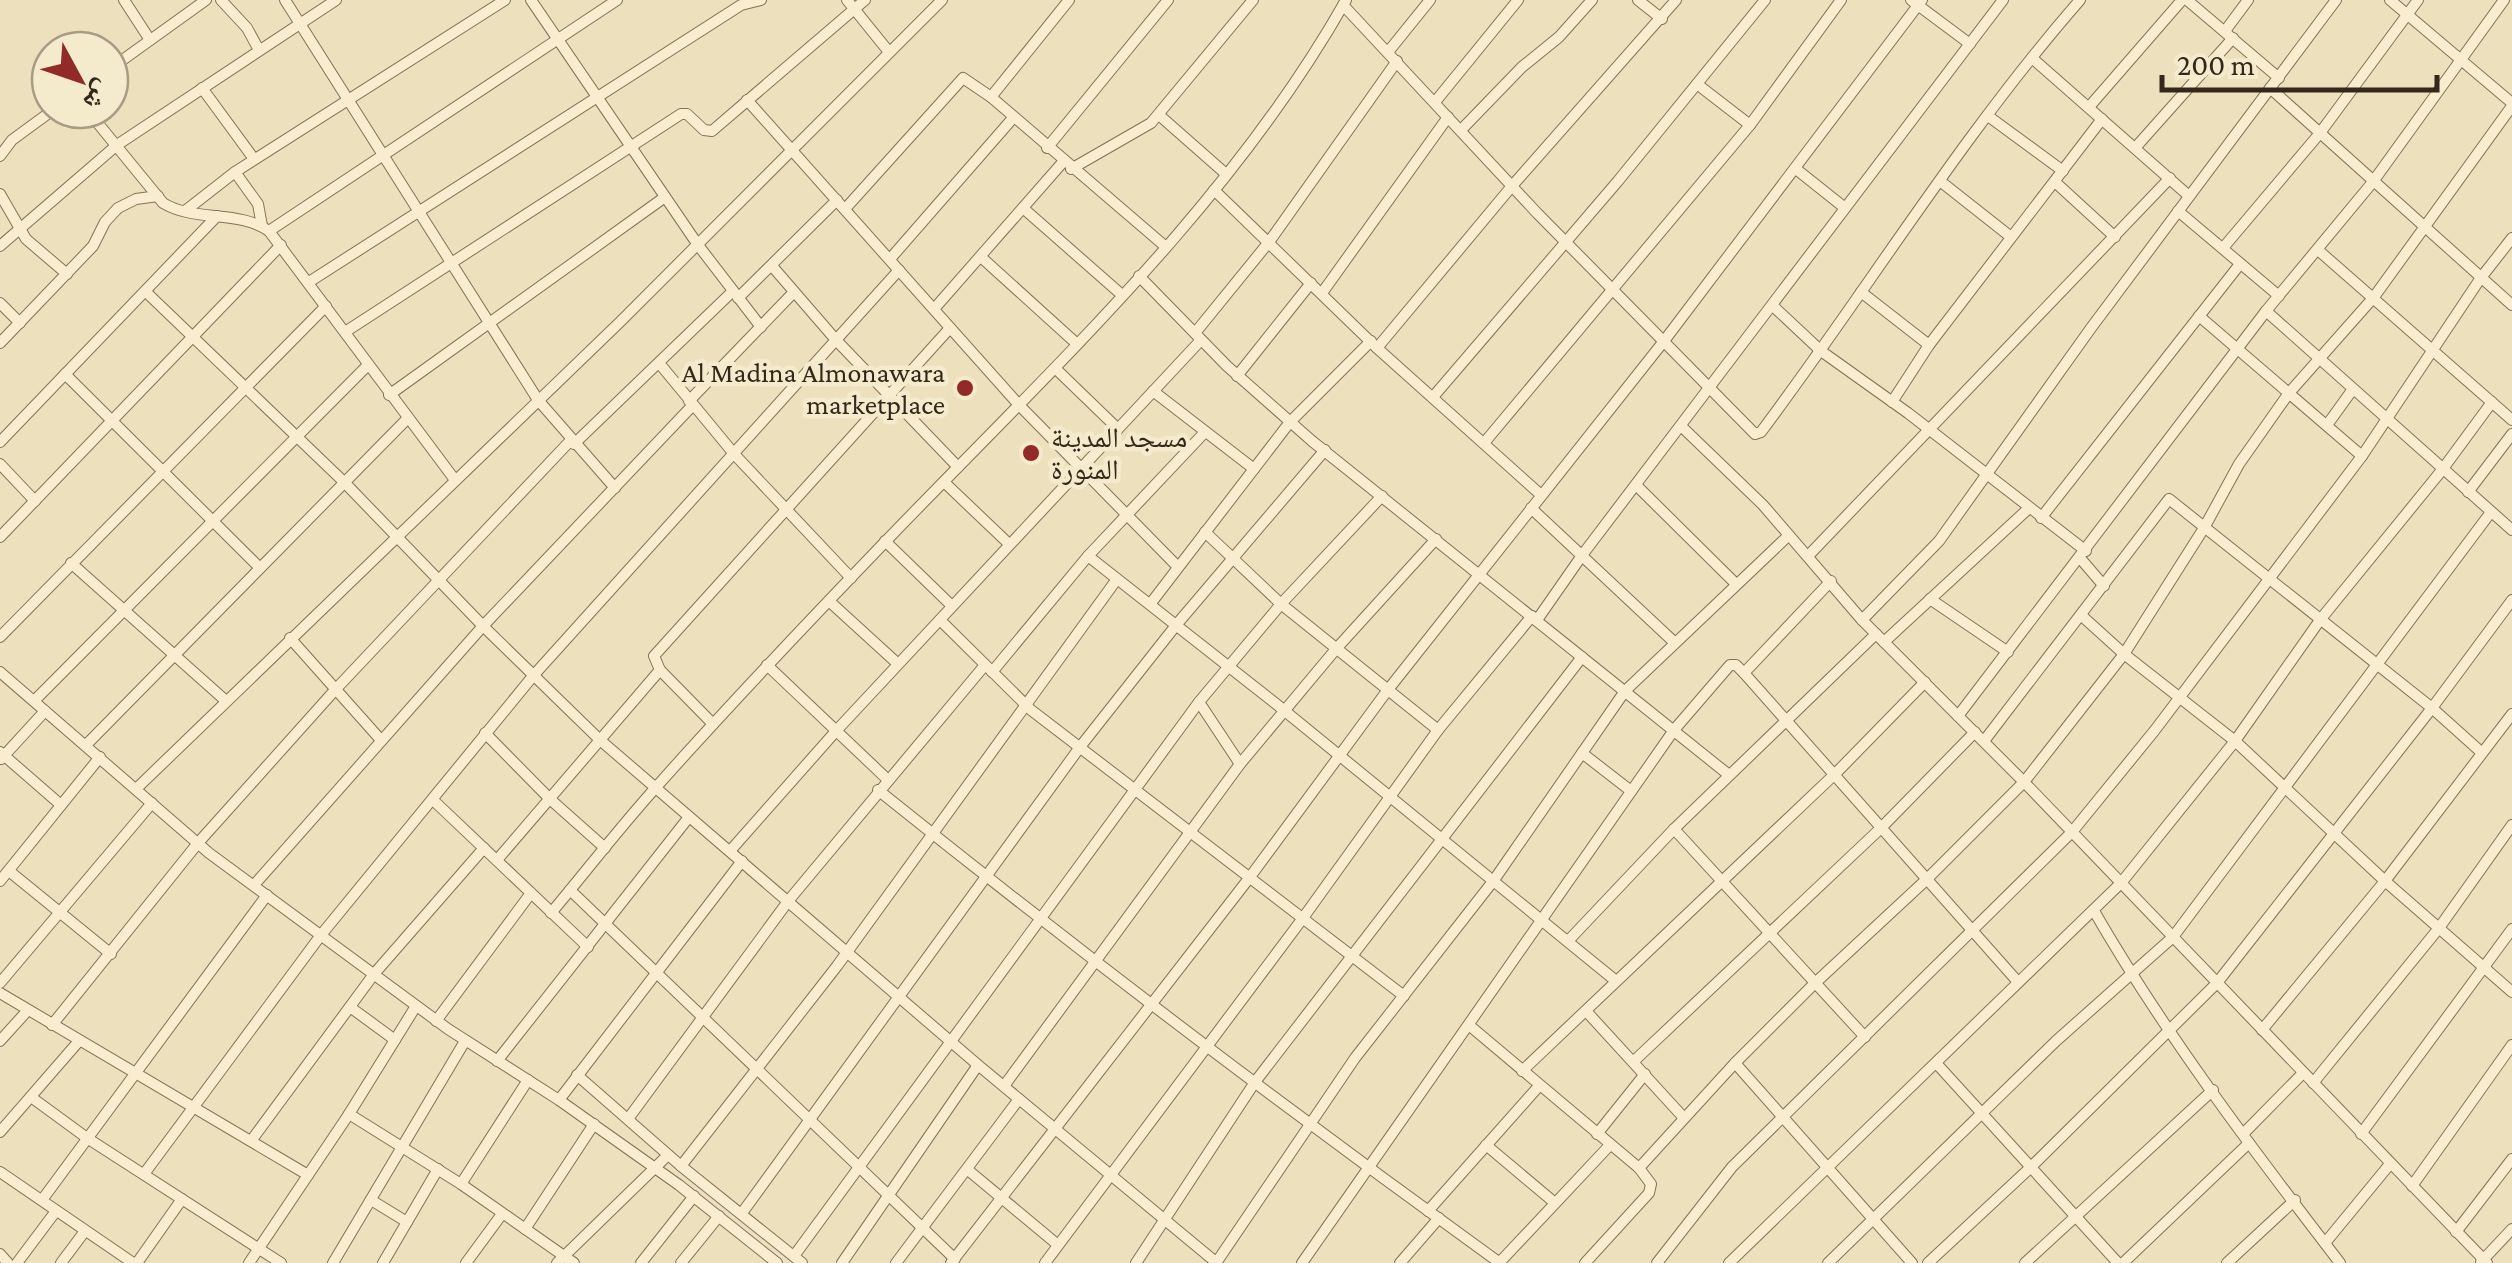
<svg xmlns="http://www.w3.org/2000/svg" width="2512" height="1263" font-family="'Crimson Pro','Noto Naskh Arabic',serif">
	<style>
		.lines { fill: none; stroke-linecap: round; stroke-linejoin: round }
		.minor-casing { stroke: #847156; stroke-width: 12 }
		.minor { stroke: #f8eecf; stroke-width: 10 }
		.poi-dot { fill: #922b27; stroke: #f4eacc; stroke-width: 4 }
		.labels { text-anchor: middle; stroke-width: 9; stroke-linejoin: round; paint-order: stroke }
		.poi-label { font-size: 28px; fill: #33281b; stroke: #f4eacc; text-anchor: end }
	</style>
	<rect width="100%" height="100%" fill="#ede0bd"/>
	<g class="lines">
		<defs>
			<g id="minor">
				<polyline points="124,0 150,40"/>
				<polyline points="221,0 247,28 259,50"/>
				<polyline points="285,0 538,400 615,488"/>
				<polyline points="531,0 698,245 761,327"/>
				<polyline points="847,0 889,52"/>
				<polyline points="1638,0 1662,19"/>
				<polyline points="1911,0 1970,44"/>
				<polyline points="2187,0 2279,78"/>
				<polyline points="2390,0 2512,103"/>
				<path d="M1343 5 1537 213 1755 434 1761 432C1868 289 1962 135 2080 0"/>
				<polyline points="2225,31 2248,0"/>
				<polyline points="1388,52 1430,0"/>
				<polyline points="2032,58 2189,196"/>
				<polyline points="110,69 206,0"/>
				<polyline points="1697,84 1750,125"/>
				<polyline points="202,88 254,159"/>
				<polyline points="2270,88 2512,305"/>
				<polyline points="991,97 1069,0"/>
				<polyline points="747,100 1019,405 1178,567"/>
				<polyline points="1435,102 1518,0"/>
				<polyline points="2089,107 2182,0"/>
				<path d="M87 110 163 203C194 222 239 210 269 231L455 480"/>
				<polyline points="1159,115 1226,174"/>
				<polyline points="1988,116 2063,171"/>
				<polyline points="1461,130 1522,67 1559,37 1592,0"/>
				<polyline points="1047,148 1168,0"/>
				<polyline points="2135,148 2233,38"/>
				<polyline points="0,156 12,140 53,110"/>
				<polyline points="1071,169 1151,123 1253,0"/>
				<polyline points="1796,169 1845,208"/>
				<polyline points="235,172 258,204 262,226"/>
				<polyline points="1940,181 2011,237"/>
				<polyline points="2055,182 2115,237"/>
				<polyline points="1214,190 1377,348 1541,495"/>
				<polyline points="0,194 26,239 67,274"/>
				<polyline points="1023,208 1122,295"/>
				<polyline points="845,209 963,78 991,97 1166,247"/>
				<polyline points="185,211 235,172 505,0"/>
				<polyline points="2178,211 2279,296"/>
				<polyline points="269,231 617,0"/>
				<polyline points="0,246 117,145 336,0"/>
				<polyline points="2223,248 2320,133 2418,0"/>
				<polyline points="2318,250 2512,420"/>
				<polyline points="981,257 1077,344"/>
				<polyline points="890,259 1013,118"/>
				<polyline points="772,266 836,340 958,467"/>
				<polyline points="1139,276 1227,366 1312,441 1729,775"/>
				<polyline points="309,282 741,5 761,0"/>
				<polyline points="146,292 344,482 483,626 600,740 978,1065 1217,1263"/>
				<polyline points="1861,292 1929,345"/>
				<polyline points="1322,293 1448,117"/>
				<polyline points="738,298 837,200"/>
				<polyline points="0,303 20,323"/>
				<polyline points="1773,306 1821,351 1908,413 2086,551"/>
				<polyline points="934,309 1063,162"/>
				<polyline points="2266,311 2512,530"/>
				<polyline points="2199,316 2362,456"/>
				<polyline points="345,332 681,114 687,114 704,130 712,131 865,0"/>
				<polyline points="1195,333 1269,242 1397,61"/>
				<polyline points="0,343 93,246 105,222 118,208 136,199 158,196"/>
				<polyline points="1377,348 1512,186 1676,0"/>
				<polyline points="659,363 735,455 851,578"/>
				<polyline points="1055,368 1117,428"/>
				<polyline points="65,374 260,568"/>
				<polyline points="1237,376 1311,283"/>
				<polyline points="1153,391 1254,469"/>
				<polyline points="389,395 665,197"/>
				<polyline points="1433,397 1618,181 1765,0"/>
				<polyline points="689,401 794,292"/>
				<polyline points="1892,402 1929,345 2102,119"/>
				<polyline points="2327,425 2353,389"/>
				<polyline points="1681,426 1763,505 1862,620 2024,782 2487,1263"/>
				<polyline points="0,442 217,216"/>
				<polyline points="1484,443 1750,125 1841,0"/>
				<polyline points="574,444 733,291"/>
				<polyline points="0,464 35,501"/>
				<polyline points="944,482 1009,544"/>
				<polyline points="1636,485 1735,583"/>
				<polyline points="2468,492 2512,434"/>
				<polyline points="1531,508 1674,642"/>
				<polyline points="2041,518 2240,264"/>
				<polyline points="1205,532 1281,604 1438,730"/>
				<polyline points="0,537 281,245"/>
				<polyline points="885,541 952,606"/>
				<polyline points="1088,556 1275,703 1616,981"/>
				<polyline points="1808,556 2170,178"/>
				<polyline points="2080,558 2104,586"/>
				<polyline points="71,563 226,701"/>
				<polyline points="1930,599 2008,652"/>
				<polyline points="829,601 898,664"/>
				<polyline points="1151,603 1290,422 1371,341"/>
				<polyline points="2082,616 2124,654 2235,741 2385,881 2512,992"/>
				<polyline points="940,620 1031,710 1404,996"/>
				<polyline points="1537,620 1583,554 2003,0"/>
				<polyline points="1862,620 1939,541 2091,328 2336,0"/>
				<polyline points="0,637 326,306"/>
				<polyline points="290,638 380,739"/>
				<polyline points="1884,642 2029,508"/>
				<polyline points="767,665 887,779"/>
				<polyline points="0,672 209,853 448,1029 559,1100 679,1185 777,1263"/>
				<polyline points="992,672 1088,556 1205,432"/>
				<polyline points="1744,673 1831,581"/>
				<polyline points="34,701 368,365"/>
				<polyline points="1199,702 1240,764"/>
				<polyline points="1958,716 2266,311 2372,183 2504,0"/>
				<polyline points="713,724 660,670 654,656 950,328"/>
				<polyline points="485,733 551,800 605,848"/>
				<polyline points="1984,741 2169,499 2432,708 2481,752"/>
				<polyline points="86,745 407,419"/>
				<polyline points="0,752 61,805"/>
				<polyline points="1582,753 1631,791"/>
				<polyline points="1,759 45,711"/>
				<polyline points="136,789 621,321 942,0"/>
				<path d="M878 790C1081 953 1289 1111 1500 1263"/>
				<polyline points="433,800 588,947"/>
				<polyline points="1674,829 1865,1037"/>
				<polyline points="730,851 836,731 1201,340"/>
				<polyline points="497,860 660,670"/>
				<polyline points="9,871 111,954"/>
				<polyline points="0,881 100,757"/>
				<polyline points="254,885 483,626 693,405"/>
				<polyline points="570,890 955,1259"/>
				<path d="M2094 911C2165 1034 2253 1150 2340 1263"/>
				<path d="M551 913C587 870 621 826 658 785 732 702 809 621 886 541 1049 371 1229 207 1346 0"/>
				<polyline points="1568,941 1674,829 1876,634"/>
				<polyline points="0,983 152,803"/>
				<polyline points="0,993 308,1175"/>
				<polyline points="350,1007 395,1040"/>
				<polyline points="1586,1011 1684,1118"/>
				<polyline points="436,1021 531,893"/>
				<polyline points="52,1025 198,843 335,690 571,440"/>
				<polyline points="1470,1026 1639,1168 1651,1184 1649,1193 1585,1263"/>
				<polyline points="2262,1030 2385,881 2512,714"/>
				<polyline points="0,1041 28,1010"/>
				<polyline points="497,1061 689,817"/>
				<polyline points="1634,1061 1881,828 1975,732"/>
				<polyline points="1735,1063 1912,1263"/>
				<polyline points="1936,1063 2118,1263"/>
				<polyline points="1522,1071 1836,773 1925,682"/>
				<polyline points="577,1075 681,1166 802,1263"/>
				<polyline points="2313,1083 2439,928 2512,825"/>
				<polyline points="1004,1086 1240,764 1336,649 1436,539"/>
				<polyline points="31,1097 87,1138 281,1263"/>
				<polyline points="559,1100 742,861"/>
				<polyline points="349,1114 461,1184 574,1263"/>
				<polyline points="628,1119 789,900 985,665"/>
				<polyline points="0,1132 79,1041"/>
				<polyline points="2244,1133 2303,1073"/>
				<polyline points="1597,1134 1645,1074"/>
				<polyline points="2361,1134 2512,929"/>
				<polyline points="251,1141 374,974 484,848"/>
				<polyline points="1486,1145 1555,1203"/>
				<polyline points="681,1166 837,966 1117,579"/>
				<polyline points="1639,1168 1735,1063 1814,984 1926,880 2024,782 2124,654 2204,528 2239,464 2289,393 2374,297 2512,106"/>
				<polyline points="968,1170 1058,1245"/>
				<polyline points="0,1172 133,1263"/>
				<polyline points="144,1174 321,935 533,676 899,270"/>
				<polyline points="461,1184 528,1080"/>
				<polyline points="2412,1186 2512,1045"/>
				<polyline points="42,1200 267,895"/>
				<polyline points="371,1200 407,1222"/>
				<polyline points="1428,1211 1539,1086"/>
				<polyline points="742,1213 1080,747 1177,624 1325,450"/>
				<polyline points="525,1229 594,1124"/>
				<polyline points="2456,1232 2512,1159"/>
				<polyline points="2325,1243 2390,1164"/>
				<polyline points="0,1254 8,1263"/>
				<polyline points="794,1256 1199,702 1281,604 1382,496"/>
				<polyline points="2481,1262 2512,1229"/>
				<polyline points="17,1263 56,1211"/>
				<polyline points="61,1263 85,1231"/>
				<polyline points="137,1263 182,1199"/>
				<polyline points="249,1263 349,1114 416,1006"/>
				<polyline points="333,1263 465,1041"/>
				<polyline points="383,1263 438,1169"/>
				<polyline points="466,1263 502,1214"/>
				<polyline points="557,1263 668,1155"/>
				<polyline points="641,1263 694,1196"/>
				<polyline points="681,1263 719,1216"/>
				<polyline points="842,1263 978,1065"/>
				<polyline points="896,1263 1019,1099"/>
				<polyline points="951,1263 1250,877 1387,691 1664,341 1922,0"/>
				<polyline points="1045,1263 1303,918 1438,730 1532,616"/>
				<polyline points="1136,1263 1255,1082 1582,657"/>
				<polyline points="1216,1263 1355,1058 1494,880 1625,691 1788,536"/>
				<polyline points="1302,1263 1674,730 1730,665 1736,665 1744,673 2018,982"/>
				<polyline points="1400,1263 1439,1218"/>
				<polyline points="1499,1263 1610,1145"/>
				<polyline points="1657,1263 1732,1167 2072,832 2155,730 2362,456 2480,279 2512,238"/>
				<polyline points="1729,1263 2121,883 2235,741 2320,620 2442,470 2492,402"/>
				<polyline points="1828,1263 2056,1041 2173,937 2491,512"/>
				<polyline points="1928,1263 2030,1168 2217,983 2432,708 2512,600"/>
				<polyline points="2025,1263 2213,1090"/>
				<polyline points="2123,1263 2249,1143"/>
				<polyline points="2227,1263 2295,1200"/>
			</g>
		</defs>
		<use href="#minor" class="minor-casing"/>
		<use href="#minor" class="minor"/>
	</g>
	<g class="poi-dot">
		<circle cx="965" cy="388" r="10"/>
		<circle cx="1031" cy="453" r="10"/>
	</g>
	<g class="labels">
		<g class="poi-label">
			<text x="945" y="382">Al Madina Almonawara<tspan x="945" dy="32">marketplace</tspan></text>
			<text x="1051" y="447" text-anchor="start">مسجد المدينة<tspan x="1051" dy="32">المنورة</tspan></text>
		</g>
	</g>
	<g transform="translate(80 80) rotate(130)"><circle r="48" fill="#f4eacc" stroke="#a79c85" stroke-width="2.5"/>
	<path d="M0-8L18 38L0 25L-18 38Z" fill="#922b27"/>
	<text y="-15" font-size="28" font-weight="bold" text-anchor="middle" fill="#33281b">ش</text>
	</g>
	<path d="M2162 75v15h275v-15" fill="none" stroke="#33281b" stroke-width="5"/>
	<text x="2177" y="75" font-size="30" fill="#33281b" stroke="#f4eacc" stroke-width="8" paint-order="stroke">200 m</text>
</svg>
